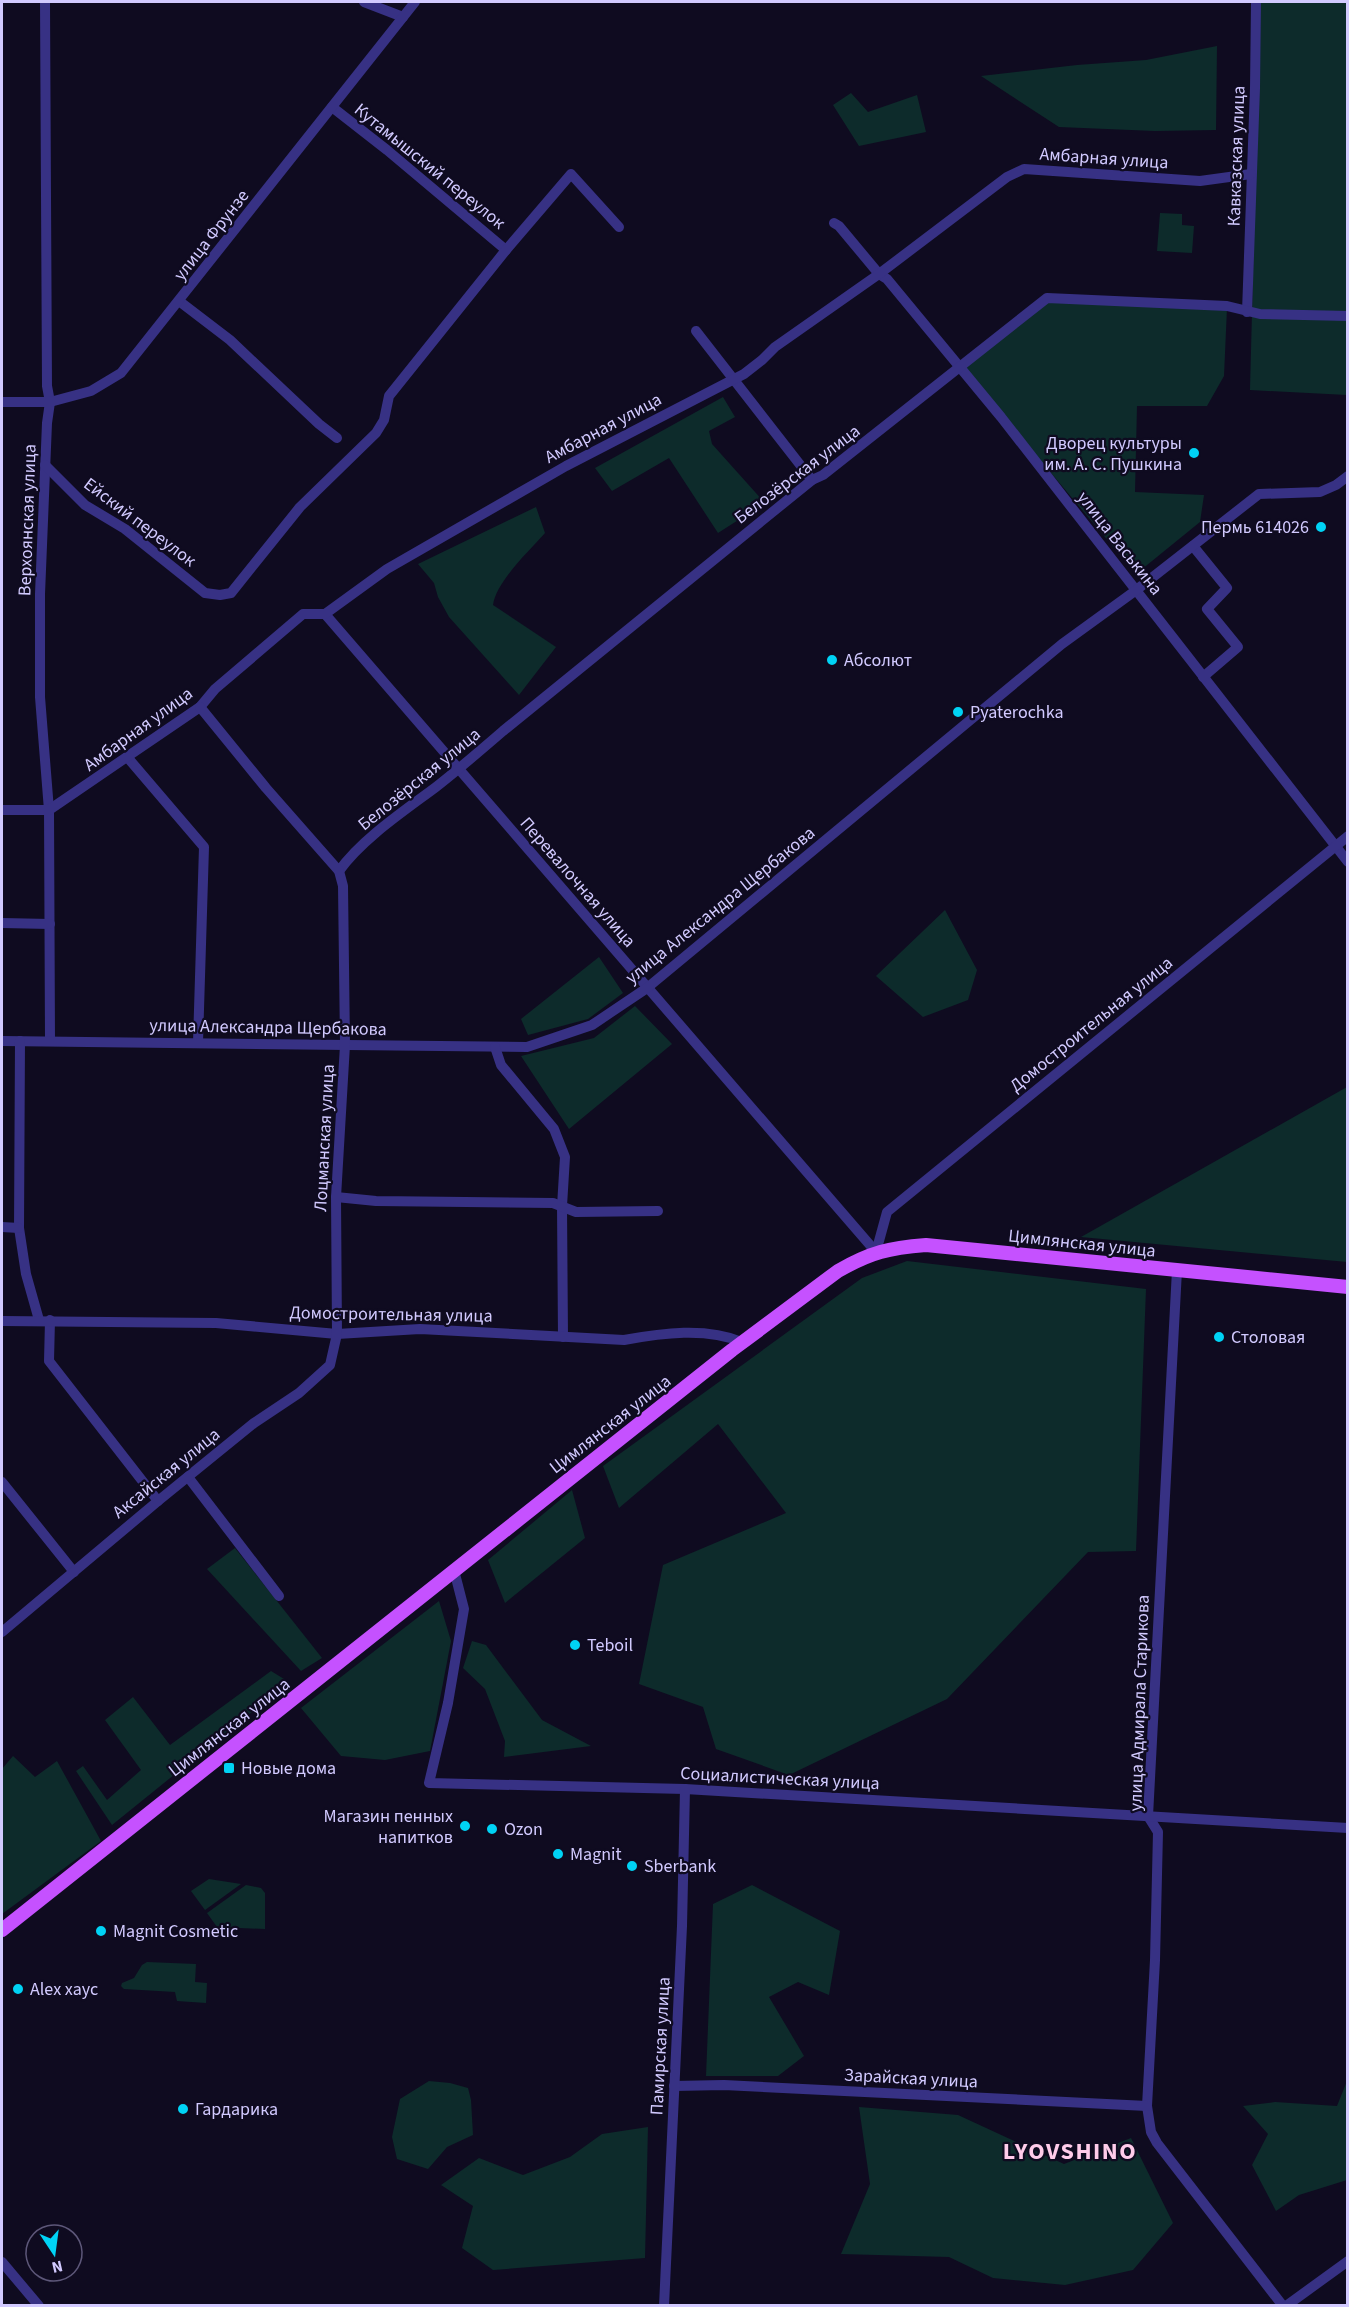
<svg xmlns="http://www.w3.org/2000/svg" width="1349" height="2307" font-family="'Source Sans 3',sans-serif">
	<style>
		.green { fill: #0d2b2b }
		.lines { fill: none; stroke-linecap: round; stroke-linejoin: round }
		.minor { stroke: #373184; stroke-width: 10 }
		.major { stroke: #c551ff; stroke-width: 14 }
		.poi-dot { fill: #00d3f5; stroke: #0f0b20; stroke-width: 2 }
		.labels { text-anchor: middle; stroke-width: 4.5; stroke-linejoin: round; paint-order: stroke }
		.street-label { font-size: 18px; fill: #d2caff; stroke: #0f0b20 }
		.poi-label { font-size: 18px; fill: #d2caff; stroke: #0f0b20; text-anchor: start }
		.district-label { font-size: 24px; font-weight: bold; letter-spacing: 1.5px; fill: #ffccea; stroke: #0f0b20 }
	</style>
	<rect width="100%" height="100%" fill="#0f0b20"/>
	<g class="green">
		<polygon points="1260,2 1347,2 1347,395 1250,390"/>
		<polygon points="1217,46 1216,130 1155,131 1059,127 981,76 1077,65 1146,60"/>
		<polygon points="851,93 868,112 917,95 926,132 859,146 833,105"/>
		<polygon points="1160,213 1182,214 1182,225 1194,226 1192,253 1157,251"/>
		<polygon points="1044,301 1227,308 1224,376 1207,406 1137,406 1135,492 1204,495 1200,522 1136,574 962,367"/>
		<polygon points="723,397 735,417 709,431 712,444 765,503 718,533 669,458 612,491 595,468"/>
		<path d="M536 507 545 533C529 551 496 582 493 605L556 647 519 695 449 617 438 597 434 583 418 564Z"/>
		<polygon points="945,910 977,970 968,1000 923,1017 876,976"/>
		<polygon points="599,957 623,993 588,1019 528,1035 521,1019"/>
		<polygon points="635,1006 672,1044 569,1129 521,1056 594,1038"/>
		<polygon points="1347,1087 1347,1262 1081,1237"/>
		<polygon points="907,1261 1146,1289 1136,1551 1088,1552 947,1699 789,1775 716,1749 703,1707 639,1684 663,1565 786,1513 718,1424 619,1508 603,1466 862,1278"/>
		<polygon points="572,1490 585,1538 505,1603 488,1560"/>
		<polygon points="235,1548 322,1658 301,1671 207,1569"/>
		<polygon points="439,1601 451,1641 430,1751 385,1760 341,1756 301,1708"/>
		<polygon points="472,1641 486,1645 542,1720 591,1746 504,1757 505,1741 485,1689 463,1668"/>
		<polygon points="271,1671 289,1682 112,1825 76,1771 83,1766 107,1800 141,1770 105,1720 133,1697 170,1745"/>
		<polygon points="13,1756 35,1777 57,1761 101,1841 2,1914 2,1769"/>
		<polygon points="209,1879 241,1884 205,1910 191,1891"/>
		<polygon points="246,1885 261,1888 265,1893 265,1929 217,1927 207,1913"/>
		<polygon points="752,1885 840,1931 829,1995 798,1982 769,1997 804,2056 778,2076 706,2076 713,1904"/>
		<polygon points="147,1962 196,1964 195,1982 207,1983 206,2003 177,2001 175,1992 124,1989 121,1986 122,1983 134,1978 142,1965"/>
		<polygon points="429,2081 450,2083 468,2088 471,2100 473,2135 447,2147 428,2169 397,2159 392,2137 400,2099"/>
		<polygon points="1347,2081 1347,2180 1299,2195 1276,2211 1252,2165 1268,2134 1243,2106 1275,2102 1337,2106"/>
		<polygon points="859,2107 958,2115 1064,2164 1131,2138 1173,2223 1133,2270 1065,2285 993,2278 949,2257 841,2254 870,2184"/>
		<polygon points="648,2127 645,2258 493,2270 462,2248 473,2206 441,2185 479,2158 523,2175 570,2157 602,2134"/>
	</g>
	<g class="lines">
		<g class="minor">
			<polyline points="45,2 47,386 50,402 47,423 40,594 40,697 49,810 50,1040"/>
			<polyline points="364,2 403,17"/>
			<polyline points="332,107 387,150 506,250"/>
			<polyline points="834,223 839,226 879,274 887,279 1001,417 1348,862"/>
			<polyline points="179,301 230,340 319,424 337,438"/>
			<polyline points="1247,312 1255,88 1256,2"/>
			<polyline points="696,331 812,480"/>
			<polyline points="2,402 50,402 91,391 121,373 415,2"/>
			<polyline points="45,465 85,505 125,529 205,593 220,595 231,593 300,507 376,433 384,420 389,396 506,250 571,174 619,227"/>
			<polyline points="1193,546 1227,588 1207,609 1238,647 1203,677"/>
			<polyline points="325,614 876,1252"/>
			<polyline points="128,758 204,847 198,1042"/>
			<polyline points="2,810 49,810 200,707 215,689 303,614 325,614 387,569 566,466 744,374 762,360 775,347 879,274 1007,177 1024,169 1200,181 1251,174"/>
			<path d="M339 871C362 839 404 811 436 787 459 769 481 750 503 731L812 480 823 475 1047 298 1227 306 1260 314 1348 316"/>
			<polyline points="2,923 50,924"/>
			<polyline points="2,1041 527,1047 592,1025 647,988 1062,644 1135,591 1259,494 1320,492 1336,485 1348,476"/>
			<polyline points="20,1041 19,1228 26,1274 39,1320"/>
			<polyline points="495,1047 501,1065 554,1129 565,1157 562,1206 563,1337"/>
			<polyline points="336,1197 376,1201 553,1203 576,1212 658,1211"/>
			<polyline points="2,1227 19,1228"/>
			<polyline points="876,1252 887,1212 1348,836"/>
			<polyline points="1177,1270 1148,1816 1158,1832 1155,1960 1147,2106 1151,2132 1157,2143 1283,2306"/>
			<polyline points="50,1320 49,1361 158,1501"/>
			<path d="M2 1321 216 1323 337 1334 420 1329 624 1340C662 1333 706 1327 742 1342"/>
			<polyline points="188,1477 279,1596"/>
			<polyline points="2,1482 74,1572"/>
			<polyline points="454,1570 464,1609 448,1703 429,1783 685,1789 1348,1828"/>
			<polyline points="2,1632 158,1501 254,1423 299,1393 330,1365 337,1334 336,1197 345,1045 343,886 339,871 266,788 200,707"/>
			<polyline points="674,2086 724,2085 1147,2106"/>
			<polyline points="2,2262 39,2306"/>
			<polyline points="664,2306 682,1926 685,1789"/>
			<polyline points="1286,2306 1348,2261"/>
		</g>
		<path class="major" d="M2 1930 732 1350 838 1271C871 1252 889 1248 926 1245L1348 1287"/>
	</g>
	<g class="poi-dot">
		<circle cx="1194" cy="453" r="6"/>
		<circle cx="1321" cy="527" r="6"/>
		<circle cx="832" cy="660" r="6"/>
		<circle cx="958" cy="712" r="6"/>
		<circle cx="1219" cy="1337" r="6"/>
		<circle cx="575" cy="1645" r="6"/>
		<rect x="223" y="1762" width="12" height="12" rx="3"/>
		<circle cx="465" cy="1826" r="6"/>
		<circle cx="492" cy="1829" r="6"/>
		<circle cx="558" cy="1854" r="6"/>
		<circle cx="632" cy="1866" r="6"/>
		<circle cx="101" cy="1931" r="6"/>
		<circle cx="18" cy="1989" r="6"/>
		<circle cx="183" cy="2109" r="6"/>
	</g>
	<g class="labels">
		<g class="street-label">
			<text transform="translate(1236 156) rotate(-88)" y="6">Кавказская улица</text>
			<text transform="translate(1104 158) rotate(4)" y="6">Амбарная улица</text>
			<text transform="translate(430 166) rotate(39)" y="6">Кутамышский переулок</text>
			<text transform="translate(211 235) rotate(-52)" y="6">улица Фрунзе</text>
			<text transform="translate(603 428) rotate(-28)" y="6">Амбарная улица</text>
			<text transform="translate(797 474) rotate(-37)" y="6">Белозёрская улица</text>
			<text transform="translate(27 520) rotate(-88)" y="6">Верхоянская улица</text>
			<text transform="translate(140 522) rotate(37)" y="6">Ейский переулок</text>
			<text transform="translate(1120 543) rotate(52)" y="6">улица Васькина</text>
			<text transform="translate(138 729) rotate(-36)" y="6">Амбарная улица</text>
			<text transform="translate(419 779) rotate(-39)" y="6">Белозёрская улица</text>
			<text transform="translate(578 882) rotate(49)" y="6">Перевалочная улица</text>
			<text transform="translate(720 905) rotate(-39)" y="6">улица Александра Щербакова</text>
			<text transform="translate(1091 1024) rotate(-39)" y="6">Домостроительная улица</text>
			<text transform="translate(268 1027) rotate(1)" y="6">улица Александра Щербакова</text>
			<text transform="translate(324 1138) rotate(-87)" y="6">Лоцманская улица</text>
			<text transform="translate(1082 1243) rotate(6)" y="6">Цимлянская улица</text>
			<text transform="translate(391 1314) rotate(1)" y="6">Домостроительная улица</text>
			<text transform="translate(610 1424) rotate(-38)" y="6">Цимлянская улица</text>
			<text transform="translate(166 1473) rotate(-39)" y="6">Аксайская улица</text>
			<text transform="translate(1139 1703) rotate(-88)" y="6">улица Адмирала Старикова</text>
			<text transform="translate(229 1727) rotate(-38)" y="6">Цимлянская улица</text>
			<text transform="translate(780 1778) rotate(3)" y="6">Социалистическая улица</text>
			<text transform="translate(660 2046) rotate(-87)" y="6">Памирская улица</text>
			<text transform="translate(911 2078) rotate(3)" y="6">Зарайская улица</text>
		</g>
		<g class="poi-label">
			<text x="1182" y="449" text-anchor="end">Дворец культуры<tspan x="1182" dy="21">им. А. С. Пушкина</tspan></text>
			<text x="1309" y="533" text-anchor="end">Пермь 614026</text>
			<text x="844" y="666">Абсолют</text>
			<text x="970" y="718">Pyaterochka</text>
			<text x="1231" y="1343">Столовая</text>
			<text x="587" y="1651">Teboil</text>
			<text x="241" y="1774">Новые дома</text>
			<text x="453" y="1822" text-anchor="end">Магазин пенных<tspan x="453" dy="21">напитков</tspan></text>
			<text x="504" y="1835">Ozon</text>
			<text x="570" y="1860">Magnit</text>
			<text x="644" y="1872">Sberbank</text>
			<text x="113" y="1937">Magnit Cosmetic</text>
			<text x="30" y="1995">Alex хаус</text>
			<text x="195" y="2115">Гардарика</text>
		</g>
		<g class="district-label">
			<text x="1070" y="2159">LYOVSHINO</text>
		</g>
	</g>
	<rect width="1349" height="2307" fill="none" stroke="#d2caff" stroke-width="6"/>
	<g transform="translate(54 2253) rotate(167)"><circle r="28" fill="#0f0b20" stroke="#5d5779" stroke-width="1.5"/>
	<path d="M0-4.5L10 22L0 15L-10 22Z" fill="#00d3f5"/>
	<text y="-9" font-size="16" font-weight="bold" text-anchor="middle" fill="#d2caff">N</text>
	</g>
</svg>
